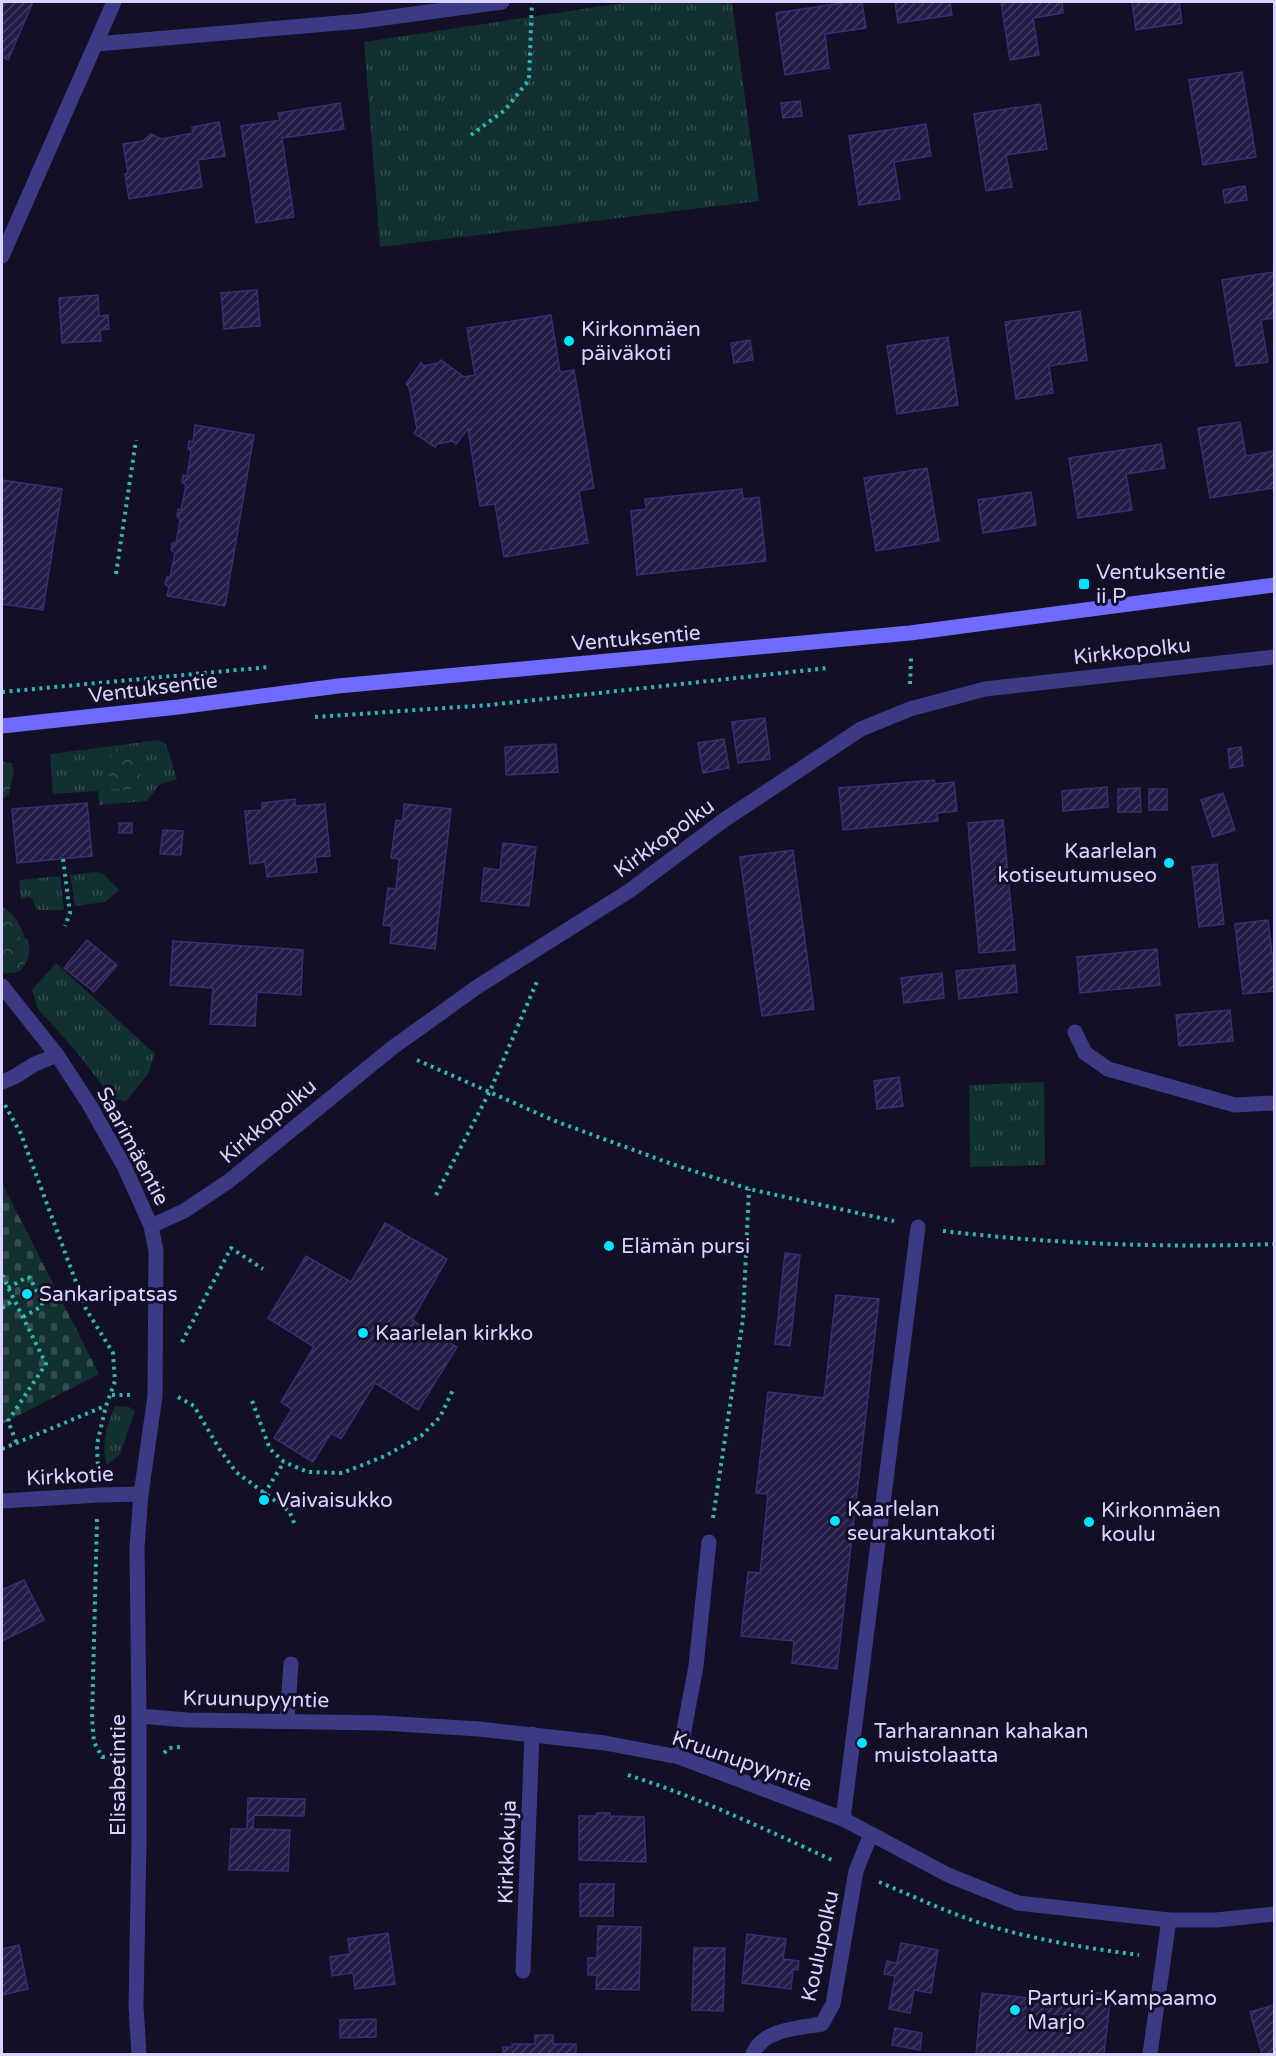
<svg xmlns="http://www.w3.org/2000/svg" width="1276" height="2056" font-family="'Varela Round',sans-serif">
	<style>
		.grass { fill: url(#grass-tufts) }
		.forest { fill: url(#forest-crowns) }
		.cemetery { fill: url(#cemetery-stones) }
		.building { fill: url(#building-hatch); stroke: #3b2d73; stroke-width: 1.5 }
		.lines { fill: none; stroke-linecap: round; stroke-linejoin: round }
		.path { stroke: #2fb8b0; stroke-width: 4; stroke-dasharray: 3 4.5; stroke-linecap: butt }
		.service { stroke: #3d3a85; stroke-width: 15 }
		.minor { stroke: #3d3a85; stroke-width: 15 }
		.tertiary { stroke: #3d3a85; stroke-width: 15 }
		.secondary { stroke: #6f6bff; stroke-width: 15 }
		.poi-dot { fill: #00e5ff; stroke: #130f26; stroke-width: 2 }
		.labels { text-anchor: middle; stroke-width: 6; stroke-linejoin: round; paint-order: stroke }
		.poi-label { font-size: 21px; fill: #d9d4ff; stroke: #130f26; text-anchor: start }
		.street-label { font-size: 21px; fill: #d9d4ff; stroke: #130f26 }
	</style>
	<defs>
		<pattern id="grass-tufts" width="24" height="20" patternUnits="userSpaceOnUse" patternTransform="scale(1.5)"><rect width="24" height="20" fill="#12302f"/><path d="M3 7l-1-3M5 7V3M7 7l1-3M15 17l-1-3M17 17v-4M19 17l1-3" fill="none" stroke="#344d4e"/></pattern>
		<pattern id="forest-crowns" width="20" height="18" patternUnits="userSpaceOnUse" patternTransform="scale(1.5)"><rect width="20" height="18" fill="#12302f"/><path d="M2 6a3 3 0 1 1 6 0M12 15a3 3 0 1 1 6 0" fill="none" stroke="#344d4e"/></pattern>
		<pattern id="cemetery-stones" width="16" height="16" patternUnits="userSpaceOnUse" patternTransform="scale(1.5)"><rect width="16" height="16" fill="#12302f"/><path d="M2 7V4a2 2 0 0 1 4 0v3zM10 15v-3a2 2 0 0 1 4 0v3z" fill="#344d4e"/></pattern>
		<pattern id="building-hatch" width="6" height="6" patternUnits="userSpaceOnUse" patternTransform="scale(1.5)"><rect width="6" height="6" fill="#241b47"/><path d="M-1 1l2-2M0 6l6-6M5 7l2-2" fill="none" stroke="#433b63"/></pattern>
	</defs>
	<rect width="100%" height="100%" fill="#130f26"/>
	<g class="grass">
		<polygon points="629,2 732,2 759,201 380,247 364,42"/>
		<polygon points="159,740 166,744 177,779 159,785 147,801 99,805 98,791 53,794 50,754"/>
		<polygon points="95,872 102,873 119,890 105,902 75,906 70,875"/>
		<polygon points="60,876 64,910 37,910 32,899 27,897 21,900 19,880"/>
		<path d="M2 907C18 915 23 932 29 949L14 974 2 964Z"/>
		<polygon points="56,963 155,1054 148,1074 126,1101 113,1099 75,1050 38,1009 32,990"/>
		<polygon points="1044,1082 1045,1165 970,1167 969,1085"/>
		<path d="M115 1406 129 1407 135 1411 120 1454 107 1465C101 1444 106 1426 115 1406Z"/>
	</g>
	<g class="forest">
		<path d="M124 746C141 754 144 773 137 788L126 790 108 788C110 770 106 765 116 748Z"/>
		<polygon points="2,762 11,763 14,770 9,795 2,799"/>
		<path d="M2 913 10 917 14 925 10 933 28 940C31 953 29 960 20 971L2 974Z"/>
	</g>
	<polygon class="cemetery" points="2,1183 99,1374 2,1424"/>
	<g class="building">
		<polygon points="2,2 33,2 8,60 2,57"/>
		<polygon points="849,2 862,2 866,28 825,34 829,68 785,75 776,13"/>
		<polygon points="895,2 950,2 952,15 898,23"/>
		<polygon points="1001,2 1062,2 1063,13 1033,18 1039,55 1010,60"/>
		<polygon points="1132,2 1179,2 1182,23 1136,30"/>
		<polygon points="1242,72 1256,157 1203,165 1189,80"/>
		<polygon points="800,101 802,116 783,118 781,103"/>
		<polygon points="340,103 344,129 282,138 294,217 256,223 241,126 280,120 278,113"/>
		<polygon points="1040,104 1047,149 1006,155 1012,187 986,191 974,114"/>
		<polygon points="219,122 225,156 198,160 202,187 129,199 125,174 128,173 123,144 143,141 151,134 161,139 193,133 192,127"/>
		<polygon points="926,124 931,156 894,162 900,199 859,205 849,136"/>
		<polygon points="1245,186 1247,200 1225,203 1223,190"/>
		<polygon points="1274,272 1274,318 1261,320 1268,362 1236,366 1222,280"/>
		<polygon points="257,290 260,326 224,329 221,293"/>
		<polygon points="98,295 99,316 108,315 109,329 100,330 101,341 62,343 59,298"/>
		<polygon points="1080,311 1087,360 1049,366 1053,393 1016,399 1005,322"/>
		<polygon points="551,315 560,372 574,370 594,488 579,491 588,543 504,557 495,504 480,506 468,429 456,444 452,441 437,444 435,447 414,433 417,429 409,387 406,384 421,363 424,366 438,363 441,360 464,377 475,375 467,328"/>
		<polygon points="948,337 958,405 897,414 887,346"/>
		<polygon points="750,340 753,360 734,363 731,343"/>
		<polygon points="1240,422 1246,456 1274,451 1274,488 1210,498 1198,428"/>
		<polygon points="195,425 254,435 225,606 167,596 169,587 165,584 167,577 170,577 175,553 171,550 172,543 176,543 180,519 177,516 178,509 181,510 186,485 182,482 183,475 187,476 191,451 188,449 189,441 193,442"/>
		<polygon points="1161,444 1165,468 1126,474 1132,510 1078,518 1069,458"/>
		<polygon points="927,468 939,541 876,551 864,478"/>
		<polygon points="2,480 62,489 43,610 2,604"/>
		<polygon points="742,489 743,499 759,497 766,561 637,575 631,511 646,509 645,499"/>
		<polygon points="1031,492 1036,525 983,533 978,500"/>
		<polygon points="765,718 770,759 738,763 732,722"/>
		<polygon points="724,739 729,768 703,773 698,743"/>
		<polygon points="556,744 558,772 506,775 505,747"/>
		<polygon points="1241,747 1243,766 1230,768 1228,749"/>
		<polygon points="934,780 935,784 954,782 957,811 937,813 938,821 843,830 839,788"/>
		<polygon points="1107,787 1108,807 1063,811 1062,791"/>
		<polygon points="1140,788 1141,812 1118,812 1118,789"/>
		<rect x="1149" y="789" width="18" height="21"/>
		<polygon points="1223,793 1235,830 1213,837 1201,800"/>
		<polygon points="295,799 295,806 325,804 330,856 315,857 317,872 267,877 265,862 250,864 245,811 262,810 262,803"/>
		<polygon points="87,803 92,856 17,863 12,809"/>
		<polygon points="404,804 451,809 435,949 390,943 392,926 383,925 388,888 396,889 399,859 391,858 396,820 403,821"/>
		<polygon points="1003,820 1015,950 979,953 968,823"/>
		<rect x="119" y="823" width="13" height="10"/>
		<polygon points="163,830 183,831 181,855 160,854"/>
		<polygon points="503,843 536,847 529,906 481,901 484,868 500,870"/>
		<polygon points="793,850 814,1009 762,1016 740,857"/>
		<polygon points="1217,864 1224,924 1199,927 1192,867"/>
		<polygon points="1268,920 1274,971 1274,991 1243,994 1235,924"/>
		<polygon points="87,940 117,965 94,992 64,968"/>
		<polygon points="173,941 303,950 301,995 257,992 255,1026 210,1024 213,988 170,985"/>
		<polygon points="1157,949 1160,985 1080,993 1077,957"/>
		<polygon points="1015,965 1017,992 959,999 956,971"/>
		<polygon points="942,973 944,998 904,1003 901,978"/>
		<polygon points="1230,1010 1233,1041 1179,1046 1176,1015"/>
		<polygon points="899,1077 903,1106 877,1109 874,1081"/>
		<polygon points="385,1223 447,1259 412,1320 457,1347 418,1410 375,1383 341,1439 331,1433 313,1462 274,1438 292,1409 281,1402 314,1347 268,1318 306,1256 351,1282"/>
		<polygon points="785,1253 800,1255 790,1346 775,1344"/>
		<polygon points="836,1295 879,1299 837,1669 792,1663 794,1641 741,1636 748,1572 760,1573 768,1494 756,1493 768,1392 824,1398"/>
		<polygon points="24,1580 44,1620 2,1641 2,1590"/>
		<polygon points="248,1798 305,1799 304,1816 254,1815 253,1829 290,1830 288,1871 229,1870 231,1829 247,1829"/>
		<polygon points="597,1813 610,1813 610,1816 644,1817 646,1862 579,1860 579,1816 596,1816"/>
		<polygon points="580,1884 614,1884 613,1916 580,1916"/>
		<polygon points="598,1926 641,1927 639,1990 596,1989 597,1975 588,1975 588,1958 597,1958"/>
		<polygon points="388,1933 395,1984 355,1989 353,1973 332,1976 330,1957 350,1954 348,1939"/>
		<polygon points="747,1934 786,1939 783,1959 799,1961 798,1970 793,1969 791,1989 742,1983"/>
		<polygon points="901,1943 938,1950 931,1993 914,1990 910,2013 889,2009 895,1976 884,1974 887,1961 897,1963"/>
		<polygon points="19,1945 28,1989 2,1995 2,1949"/>
		<polygon points="694,1948 725,1948 723,2011 692,2010"/>
		<polygon points="1086,1992 1111,1994 1104,2054 976,2054 982,1993 1085,2004"/>
		<polygon points="1274,2005 1274,2053 1262,2054 1250,2012"/>
		<polygon points="376,2019 376,2037 340,2038 340,2020"/>
		<polygon points="895,2028 922,2033 920,2050 892,2045"/>
		<polygon points="535,2035 553,2035 553,2044 576,2044 576,2054 503,2054 503,2047 512,2047 512,2044 535,2044"/>
	</g>
	<g class="lines">
		<g class="path">
			<polyline points="471,135 505,110 529,80 532,2"/>
			<polyline points="116,574 136,440"/>
			<polyline points="910,684 911,658"/>
			<polyline points="2,692 269,667"/>
			<polyline points="315,717 489,705 828,668"/>
			<polyline points="63,859 70,913 65,926"/>
			<polyline points="417,1060 555,1121 669,1163 749,1189 894,1221"/>
			<polyline points="5,1105 21,1134 86,1309 113,1353 115,1381 106,1406 97,1444 98,1470"/>
			<polyline points="436,1195 490,1091 538,979"/>
			<path d="M943 1231C1053 1244 1164 1248 1274 1244"/>
			<polyline points="2,1275 46,1364 8,1421 17,1444"/>
			<polyline points="8,1288 27,1277 30,1278 42,1301 42,1306 23,1317"/>
			<polyline points="2,1308 14,1300"/>
			<polyline points="182,1342 231,1248 263,1269"/>
			<polyline points="112,1395 132,1395"/>
			<polyline points="178,1397 194,1406 220,1450 236,1472 289,1511 296,1527"/>
			<polyline points="252,1401 270,1449 284,1462 308,1472 342,1473 385,1456 421,1436 440,1417 453,1390"/>
			<polyline points="2,1449 105,1406"/>
			<polyline points="264,1494 284,1462"/>
			<polyline points="713,1518 743,1319 749,1189"/>
			<polyline points="97,1519 92,1719 94,1742 102,1757 116,1756"/>
			<polyline points="164,1753 169,1748 181,1747"/>
			<path d="M628 1775C700 1798 767 1830 834 1861"/>
			<path d="M879 1882C920 1899 961 1919 1004 1930 1048 1942 1094 1949 1139 1955"/>
		</g>
		<g class="service">
			<polyline points="1075,1032 1085,1053 1108,1069 1235,1105 1274,1103"/>
			<polyline points="2,1082 14,1077 35,1064 57,1055"/>
			<polyline points="287,1720 291,1664"/>
			<polyline points="679,1757 696,1666 709,1542"/>
			<polyline points="843,1819 918,1227"/>
		</g>
		<g class="minor">
			<polyline points="96,44 362,21 502,2"/>
			<polyline points="2,256 114,2"/>
			<polyline points="151,1226 184,1211 229,1181 392,1048 477,987 629,891 724,820 861,729 910,709 985,689 1274,657"/>
			<polyline points="2,1501 99,1495 141,1494"/>
			<polyline points="523,1971 532,1734"/>
			<polyline points="139,2054 136,2007 139,1840 139,1716"/>
			<path d="M753 2054C763 2029 798 2028 822 2024L833 2004 856 1871 871 1834"/>
			<polyline points="1150,2054 1169,1920"/>
		</g>
		<polyline class="tertiary" points="2,986 57,1055 89,1104 124,1166 151,1226 156,1251 155,1396 141,1494 137,1547 139,1716 187,1720 382,1723 479,1729 605,1743 679,1757 843,1819 948,1875 1018,1903 1169,1920 1216,1920 1274,1914"/>
		<polyline class="secondary" points="2,726 178,707 338,686 910,633 1274,585"/>
	</g>
	<g class="poi-dot">
		<circle cx="569" cy="341" r="6"/>
		<rect x="1078" y="578" width="12" height="12" rx="3"/>
		<circle cx="1169" cy="863" r="6"/>
		<circle cx="609" cy="1246" r="6"/>
		<circle cx="27" cy="1294" r="6"/>
		<circle cx="363" cy="1333" r="6"/>
		<circle cx="264" cy="1500" r="6"/>
		<circle cx="835" cy="1521" r="6"/>
		<circle cx="1089" cy="1522" r="6"/>
		<circle cx="862" cy="1743" r="6"/>
		<circle cx="1015" cy="2010" r="6"/>
	</g>
	<g class="labels">
		<g class="poi-label">
			<text x="581" y="336">Kirkonmäen<tspan x="581" dy="24">päiväkoti</tspan></text>
			<text x="1096" y="579">Ventuksentie<tspan x="1096" dy="24">ii P</tspan></text>
			<text x="1157" y="858" text-anchor="end">Kaarlelan<tspan x="1157" dy="24">kotiseutumuseo</tspan></text>
			<text x="621" y="1253">Elämän pursi</text>
			<text x="39" y="1301">Sankaripatsas</text>
			<text x="375" y="1340">Kaarlelan kirkko</text>
			<text x="276" y="1507">Vaivaisukko</text>
			<text x="847" y="1516">Kaarlelan<tspan x="847" dy="24">seurakuntakoti</tspan></text>
			<text x="1101" y="1517">Kirkonmäen<tspan x="1101" dy="24">koulu</tspan></text>
			<text x="874" y="1738">Tarharannan kahakan<tspan x="874" dy="24">muistolaatta</tspan></text>
			<text x="1027" y="2005">Parturi-Kampaamo<tspan x="1027" dy="24">Marjo</tspan></text>
		</g>
		<g class="street-label">
			<text transform="translate(636 638) rotate(-5)" y="7">Ventuksentie</text>
			<text transform="translate(1132 651) rotate(-6)" y="7">Kirkkopolku</text>
			<text transform="translate(153 688) rotate(-7)" y="7">Ventuksentie</text>
			<text transform="translate(664 838) rotate(-36)" y="7">Kirkkopolku</text>
			<text transform="translate(268 1121) rotate(-40)" y="7">Kirkkopolku</text>
			<text transform="translate(133 1146) rotate(62)" y="7">Saarimäentie</text>
			<text transform="translate(70 1476) rotate(-3)" y="7">Kirkkotie</text>
			<text transform="translate(256 1699) rotate(1)" y="7">Kruunupyyntie</text>
			<text transform="translate(742 1761) rotate(19)" y="7">Kruunupyyntie</text>
			<text transform="translate(118 1775) rotate(-90)" y="7">Elisabetintie</text>
			<text transform="translate(507 1852) rotate(-88)" y="7">Kirkkokuja</text>
			<text transform="translate(820 1946) rotate(-78)" y="7">Koulupolku</text>
		</g>
	</g>
	<rect width="1276" height="2056" fill="none" stroke="#d9d4ff" stroke-width="6"/>
</svg>
